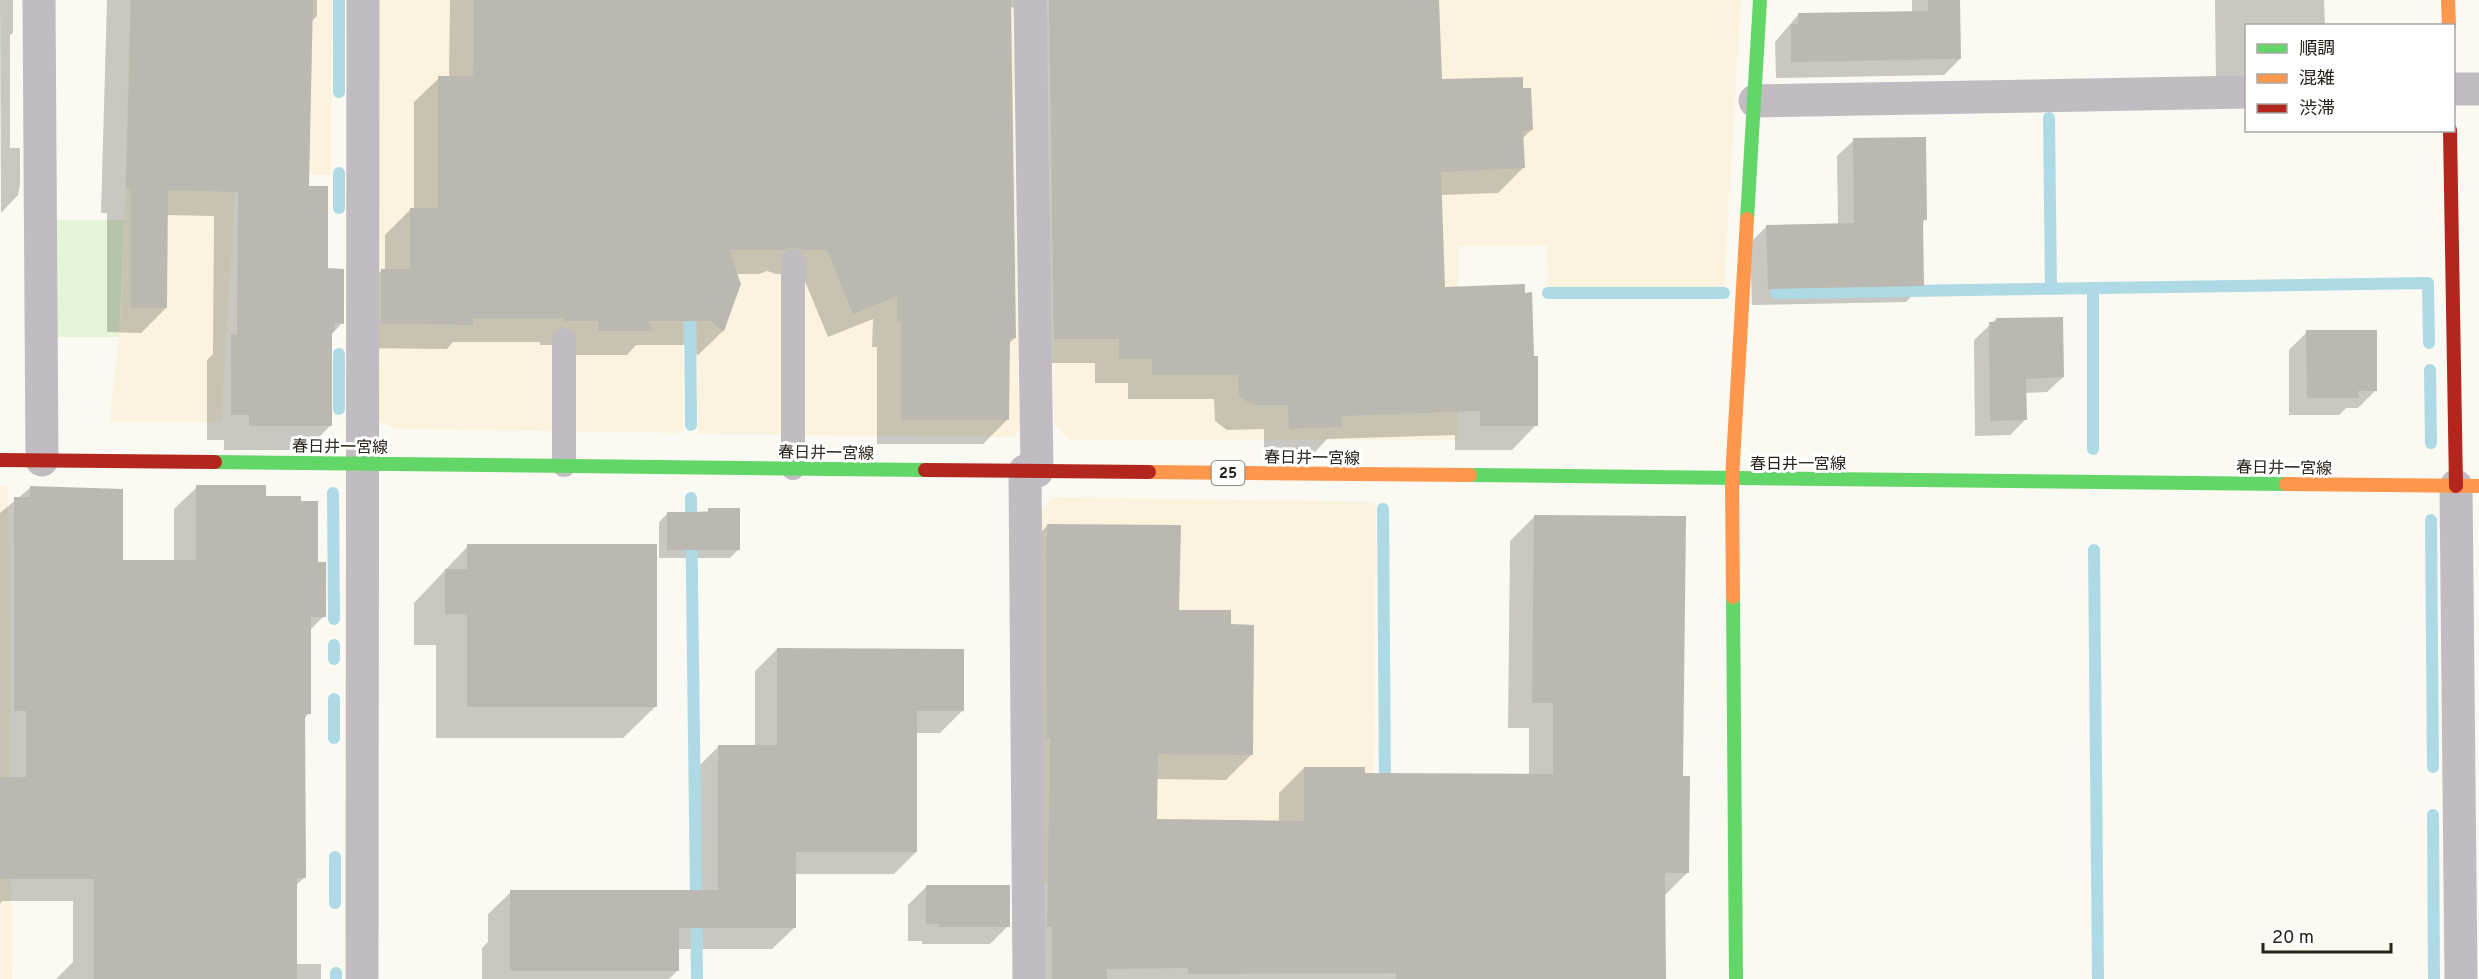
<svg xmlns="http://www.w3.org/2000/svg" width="2479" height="979" font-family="Overpass,'Noto Sans JP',sans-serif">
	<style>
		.built { fill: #fbf3dd }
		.green { fill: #e5f5d8 }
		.shadow { fill: #0003 }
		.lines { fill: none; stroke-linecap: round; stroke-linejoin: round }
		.stream { stroke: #aedae5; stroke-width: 12 }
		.building { fill: #bbb8b1 }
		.lane { stroke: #c1bbc2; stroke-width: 24 }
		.street { stroke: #c1bbc2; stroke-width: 33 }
		.fast { stroke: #63d668; stroke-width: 14 }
		.slow { stroke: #ff974d; stroke-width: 14 }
		.jam { stroke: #b3261e; stroke-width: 14 }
		.labels { text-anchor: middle; stroke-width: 6; stroke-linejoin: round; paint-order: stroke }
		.shield { fill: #fff; stroke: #68655e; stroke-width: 1.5 }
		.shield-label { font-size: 15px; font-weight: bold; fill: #272319 }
		.street-label { font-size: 16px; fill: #272319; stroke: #fff }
	</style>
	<rect width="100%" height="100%" fill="#faf9f2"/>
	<g class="built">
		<polygon points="130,0 332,0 331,175 236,175 221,422 109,422 122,310"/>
		<polygon points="373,0 680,0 683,433 398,429 374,420"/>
		<polygon points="695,0 1013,0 1019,427 1016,437 698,434"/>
		<polygon points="1049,0 1741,0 1724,290 1548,291 1547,246 1458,246 1458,440 1069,440 1054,424"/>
		<polygon points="0,486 8,486 12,979 0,979"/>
		<polygon points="1055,497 1376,502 1373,887 1044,884 1042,508"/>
	</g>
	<polygon class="green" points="53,220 124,220 119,337 53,337"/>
	<g class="shadow">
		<polygon points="0,0 13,0 13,33 10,35 10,148 20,148 20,184 18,195 1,213"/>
		<polygon points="107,0 317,0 317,16 311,22 307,187 326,269 342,323 331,335 331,425 306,450 224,450 224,440 207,440 207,360 213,354 214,216 166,215 166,308 141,333 107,332 107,213 101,213"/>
		<polygon points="450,0 1438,0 1440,81 1521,90 1531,130 1522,139 1523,168 1498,193 1440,195 1443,288 1536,425 1512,450 1455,450 1455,435 1327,439 1315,452 1264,453 1264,429 1227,430 1215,421 1214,399 1128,399 1128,383 1095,383 1095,363 1030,363 1015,8 1010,7 1015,338 1008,344 1008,419 983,444 877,444 877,347 872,347 873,319 828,337 802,274 776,274 767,271 759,274 736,274 740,284 723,331 698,355 685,345 636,345 627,355 574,355 574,345 540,345 540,342 453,342 447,349 357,348 357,295 382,270 385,270 385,235 410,210 414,210 414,102 439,78 449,78"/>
		<polygon points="1912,0 1959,0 1960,59 1944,75 1776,78 1775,42 1798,15 1912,13"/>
		<polygon points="2215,0 2324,0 2325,26 2246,26 2246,82 2216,83"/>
		<polygon points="1854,140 1925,220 1921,224 1922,285 1906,302 1752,305 1750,243 1767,226 1838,225 1837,156"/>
		<polygon points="1996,319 2063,377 2047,392 2025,393 2025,420 2010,435 1975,436 1974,340"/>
		<polygon points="2307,332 2376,390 2358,408 2346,408 2339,415 2289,415 2289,350"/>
		<polygon points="197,487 264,498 317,564 324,616 309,631 309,713 304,719 304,878 295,886 295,964 321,964 321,979 56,979 73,962 73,901 2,901 0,904 0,513 30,488 122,562 174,562 174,509"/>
		<polygon points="739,510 739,549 730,558 659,558 659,522 668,513"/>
		<polygon points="1535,516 1682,777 1688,872 1664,896 1664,979 1028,979 1023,550 1048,525 1178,612 1230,626 1251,755 1226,780 1156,779 1156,821 1279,822 1279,793 1304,768 1363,774 1529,776 1529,728 1508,728 1510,541"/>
		<polygon points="468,546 655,707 623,738 436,738 436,645 414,645 414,603"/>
		<polygon points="777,649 963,710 940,733 916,733 916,852 894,874 795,874 795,927 772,949 678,949 678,970 669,979 482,979 482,948 488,942 488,914 511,892 696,892 696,769 718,747 755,747 755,671"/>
		<polygon points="926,887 1008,926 990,944 922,944 922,941 908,941 908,905"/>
	</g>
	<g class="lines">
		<g class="stream">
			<polyline points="339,0 339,92"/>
			<polyline points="2049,118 2051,289"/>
			<polyline points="339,173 339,208"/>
			<polyline points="2093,288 2093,449"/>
			<polyline points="1548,293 1724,293"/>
			<polyline points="1776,293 2428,283 2429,343"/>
			<polyline points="690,306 691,425"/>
			<polyline points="339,354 339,409"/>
			<polyline points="2430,370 2431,443"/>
			<polyline points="333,493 334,619"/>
			<polyline points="691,498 697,979"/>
			<polyline points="1383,509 1385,789"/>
			<polyline points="2431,520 2433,767"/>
			<polyline points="2094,550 2098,979"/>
			<polyline points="334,645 334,659"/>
			<polyline points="334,699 334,738"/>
			<polyline points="2433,815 2434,979"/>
			<polyline points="335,857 335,903"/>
			<polyline points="336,973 336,979"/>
		</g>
	</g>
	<g class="building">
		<polygon points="131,0 313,0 309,186 328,186 328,268 344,269 344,324 335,323 334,332 332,332 332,426 249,426 249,415 231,415 231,334 237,334 238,192 168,190 167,308 131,308 131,189 126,189"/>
		<polygon points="474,0 1011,0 1016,338 1010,338 1009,420 901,420 901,322 897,322 897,296 853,314 827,250 802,250 794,247 784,250 729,250 741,284 724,331 710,321 649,321 653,331 598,331 598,321 564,321 564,318 473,318 473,325 381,324 381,269 410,269 410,208 438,208 438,76 473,76"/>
		<polygon points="1049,0 1439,0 1442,79 1523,77 1523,88 1531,88 1533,130 1523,131 1525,168 1441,172 1445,287 1525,284 1525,293 1532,292 1534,356 1538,356 1538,426 1480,426 1480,411 1341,416 1342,427 1289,429 1288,405 1252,405 1239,396 1238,375 1152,375 1152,359 1119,359 1119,339 1054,339"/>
		<polygon points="1928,0 1960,0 1961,59 1791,62 1791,24 1798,24 1798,13 1928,11"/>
		<polygon points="1926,137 1927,220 1923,220 1924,286 1768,289 1766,225 1854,223 1853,138"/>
		<polygon points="2063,317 2064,377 2026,379 2027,420 1990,421 1989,322 1996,322 1996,318"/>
		<polygon points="2306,330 2377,330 2377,391 2358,391 2359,398 2307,398"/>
		<polygon points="196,485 266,485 266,496 301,496 301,501 318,501 318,562 326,562 326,617 311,617 311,714 305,714 306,878 297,878 297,979 94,979 94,879 0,879 0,777 26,777 26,711 14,711 14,497 30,497 30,486 123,489 123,560 196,560"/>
		<polygon points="708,508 740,508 740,550 667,550 667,512 708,512"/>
		<polygon points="1534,515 1686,516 1683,776 1690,776 1689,873 1665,873 1666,979 1396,979 1396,973 1188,974 1188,968 1107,969 1107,979 1052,979 1052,927 1047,927 1050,738 1046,738 1047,524 1181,525 1179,610 1231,610 1231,624 1254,625 1253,755 1158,754 1157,819 1304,821 1304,767 1365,767 1365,773 1553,774 1553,703 1532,703"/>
		<polygon points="467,544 657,544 657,707 467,707 467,614 445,614 445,569 467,569"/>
		<polygon points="777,648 964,649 964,711 917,711 917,852 796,852 796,928 679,928 679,971 510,971 510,890 718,890 718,745 777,745"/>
		<polygon points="926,885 1010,885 1010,927 939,927 939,924 926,924"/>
	</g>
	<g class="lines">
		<g class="lane">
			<polyline points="564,340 564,465"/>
			<polyline points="793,468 793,261"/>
		</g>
		<g class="street">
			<polyline points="39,0 42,460"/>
			<polyline points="1030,0 1037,471"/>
			<polyline points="2454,89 2479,89"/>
			<polyline points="1755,101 2246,92"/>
			<polyline points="1025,471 1029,979"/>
			<polyline points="2456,486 2461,979"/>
			<polyline points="362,979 363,0"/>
		</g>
		<g class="fast">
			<polyline points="1747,219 1760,0"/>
			<polyline points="215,462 925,470"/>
			<polyline points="1470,475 2286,484"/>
			<polyline points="1733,597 1736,979"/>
		</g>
		<g class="slow">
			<polyline points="2448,0 2449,26"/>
			<polyline points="1149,472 1470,475"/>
			<polyline points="2286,484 2479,486"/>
			<polyline points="1733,597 1732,479 1747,219"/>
		</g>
		<g class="jam">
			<polyline points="2450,130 2456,486"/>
			<polyline points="0,460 215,462"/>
			<polyline points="925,470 1149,472"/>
		</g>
	</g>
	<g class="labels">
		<rect class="shield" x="1211.5" y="461" width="33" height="24" rx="4.5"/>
		<g class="shield-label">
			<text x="1228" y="478">25</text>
		</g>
		<g class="street-label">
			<text transform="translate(340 446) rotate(1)" y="6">春日井一宮線</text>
			<text transform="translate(826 452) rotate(1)" y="6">春日井一宮線</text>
			<text transform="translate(1312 457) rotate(1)" y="6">春日井一宮線</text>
			<text x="1798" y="469">春日井一宮線</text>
			<text transform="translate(2284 467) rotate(1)" y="6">春日井一宮線</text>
		</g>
	</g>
	<rect x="2245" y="24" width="210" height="108" fill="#ffffff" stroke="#a9a7a3" stroke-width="1.5"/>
	<rect x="2257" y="44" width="30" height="9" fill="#63d668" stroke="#a9a7a3" stroke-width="1.5"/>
	<text x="2299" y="54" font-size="18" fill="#272319">順調</text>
	<rect x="2257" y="74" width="30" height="9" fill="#ff974d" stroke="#a9a7a3" stroke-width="1.5"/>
	<text x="2299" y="84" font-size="18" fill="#272319">混雑</text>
	<rect x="2257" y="104" width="30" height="9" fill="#b3261e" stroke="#a9a7a3" stroke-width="1.5"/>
	<text x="2299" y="114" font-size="18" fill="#272319">渋滞</text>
	<path d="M2263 943v9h128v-9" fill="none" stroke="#272319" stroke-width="3"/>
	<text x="2272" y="943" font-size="18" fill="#272319" stroke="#ffffff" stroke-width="4.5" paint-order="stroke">20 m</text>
</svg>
